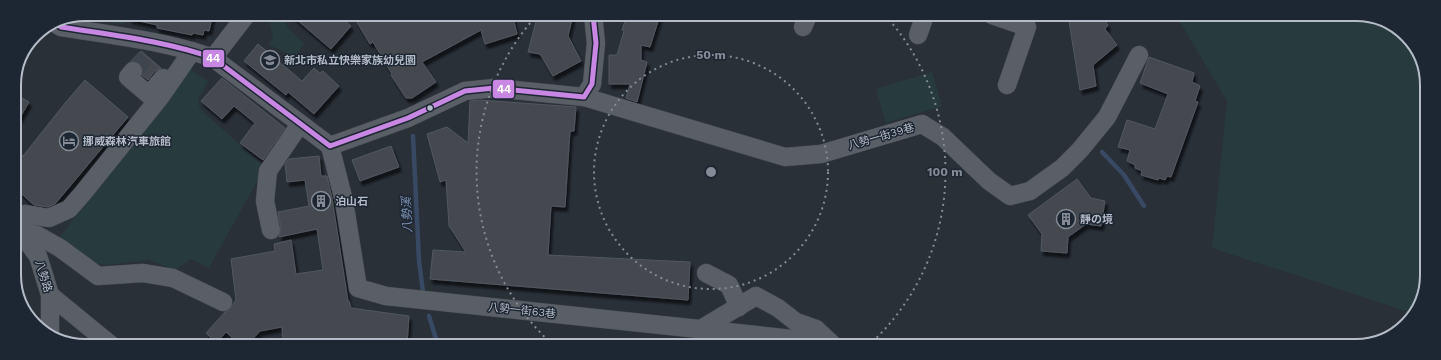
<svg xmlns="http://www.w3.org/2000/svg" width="1441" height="360" font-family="'Work Sans','Noto Sans TC','Noto Sans JP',sans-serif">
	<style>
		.green { fill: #273a3e }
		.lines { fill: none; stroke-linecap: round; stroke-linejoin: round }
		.stream { stroke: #384963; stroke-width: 4.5 }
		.building { fill: #444950; stroke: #52575f; filter: url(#shadow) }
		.minor-tunnel { stroke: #3f454e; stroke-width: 18; stroke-dasharray: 18 9; stroke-linecap: butt }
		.minor-casing { stroke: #484c53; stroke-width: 19 }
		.minor { stroke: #5a5e66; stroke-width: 18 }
		.bus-1-casing { stroke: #1d2633; stroke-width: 8 }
		.bus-1 { stroke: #c787e3; stroke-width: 5 }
		.ring { fill: none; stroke: #848b96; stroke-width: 2; stroke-dasharray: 2 4 }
		.bus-dot { fill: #b4bcc9; stroke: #1d2633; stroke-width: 1.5 }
		.labels { text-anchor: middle; stroke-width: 3; stroke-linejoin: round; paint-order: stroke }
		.poi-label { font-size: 11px; font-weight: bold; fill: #b4bcc9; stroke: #1d2633; text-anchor: start }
		.street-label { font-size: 11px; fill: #b4bcc9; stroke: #1d2633 }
		.water-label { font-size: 12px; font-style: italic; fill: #7c92b1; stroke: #1d2633 }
		.rim { fill: none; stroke: #b4bcc9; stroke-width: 2 }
		.centre { fill: #848b96; stroke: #1d2633; stroke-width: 2 }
		.ring-label { font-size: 12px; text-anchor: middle; font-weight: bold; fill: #848b96; stroke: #1d2633; stroke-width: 3; stroke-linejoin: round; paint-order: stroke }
		.line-badge { stroke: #1d2633; stroke-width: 1.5 }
		.badge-label { font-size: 11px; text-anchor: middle; font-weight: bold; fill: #fff }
	</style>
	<defs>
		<filter id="shadow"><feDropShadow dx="2.5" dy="4.5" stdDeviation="1" flood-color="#0009"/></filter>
	</defs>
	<rect width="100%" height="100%" fill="#2a3038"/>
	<g class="green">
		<polygon points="85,14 133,14 124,24 102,21 81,15"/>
		<polygon points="277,14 282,14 288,28 304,44 295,57 269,45 273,36 270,23"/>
		<polygon points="1176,15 1370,15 1406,35 1426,71 1426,289 1412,313 1212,248 1227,101"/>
		<polygon points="190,69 208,81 198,100 200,109 265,167 209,268 191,259 175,270 149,260 106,265 89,262 57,241"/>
		<polygon points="932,72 942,106 886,123 876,89"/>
	</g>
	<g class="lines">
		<g class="stream">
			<polyline points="413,136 419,261 423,292"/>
			<polyline points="1102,152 1124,175 1144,206"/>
			<polyline points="429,316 437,342 442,345"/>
		</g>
	</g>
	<g class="building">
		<polygon points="131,14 213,14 209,31 204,30 203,35 193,33 192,35 157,28 157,25 130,19"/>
		<polygon points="290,14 337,14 351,26 331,49"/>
		<polygon points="362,14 400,14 404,21 416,14 512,14 517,34 485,44 481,30 422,62 436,82 412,98 406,98 391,75 392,74 373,42 370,44 355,19"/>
		<polygon points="538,14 573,15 568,36 581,61 553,76 540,54 528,52"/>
		<polygon points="627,15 660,15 650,47 641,45 641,60 647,62 637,102 626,98 630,84 609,84 609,55 617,55 624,31 622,30"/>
		<polygon points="1068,15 1100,15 1108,25 1105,29 1117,45 1093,65 1096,86 1080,90"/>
		<polygon points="258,44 302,81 314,68 320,73 323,71 339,86 314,114 288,92 286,95 244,61"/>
		<polygon points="141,51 161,68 155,71 148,80 142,75 143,68 140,63 133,61"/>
		<polygon points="1149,57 1194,73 1192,82 1200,86 1195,101 1198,102 1171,177 1167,176 1165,180 1159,178 1158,180 1141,175 1142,171 1135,168 1135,165 1127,161 1130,150 1118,147 1127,120 1155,129 1168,94 1140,83"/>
		<polygon points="222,78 285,128 263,160 240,143 255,123 234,106 222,119 201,101"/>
		<polygon points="85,80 128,117 55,204 48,207 34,205 15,188 15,149 23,156 66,102"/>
		<polygon points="14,93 29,102 14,128"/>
		<polygon points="480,100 576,107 574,131 570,131 565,207 551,206 548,255 690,262 688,300 430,279 433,250 466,252 449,226 446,180 440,182 427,134 447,127 468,143 470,101"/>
		<polygon points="391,146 399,167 360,181 352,160"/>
		<polygon points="319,156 321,176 327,176 332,198 348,301 349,301 351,308 409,316 407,345 283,345 282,327 260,331 247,345 240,345 226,332 216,343 206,333 225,312 229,310 236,300 231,259 275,251 274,244 291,240 296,274 323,270 317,229 279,237 281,228 278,212 309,206 305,180 287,182 285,164 289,159"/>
		<polygon points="1077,179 1091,198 1105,201 1101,226 1086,224 1068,237 1067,253 1041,251 1042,234 1028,215"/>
	</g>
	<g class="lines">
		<polyline class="minor-tunnel" points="133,71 147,56"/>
		<defs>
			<g id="minor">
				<polyline points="992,15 1027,27 1007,85"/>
				<path d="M53 22 61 27C111 35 166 41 213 58L330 146 408 118 465 91 494 88 584 97 592 84 596 43 593 15"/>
				<polyline points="803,27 808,15"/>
				<polyline points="918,35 925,15"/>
				<polyline points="213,58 247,14"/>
				<polyline points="133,71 128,77 149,95 163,78"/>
				<polyline points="584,97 785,157 821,154 922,124 943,137 989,181 1010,196 1030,191 1062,168 1080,150 1107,117 1139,55"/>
				<polyline points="330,146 344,201 358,288 386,296 831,343"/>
				<polyline points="15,218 25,214 49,218 69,209 83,193 161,96 192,51"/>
				<polyline points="16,227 38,256 50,295 50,333"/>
				<polyline points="18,230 37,235 60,248 98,276 143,273 173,278 223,302"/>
				<polyline points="271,230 265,201 268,171 300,124"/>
				<polyline points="706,273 729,285 739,307"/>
				<polyline points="50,295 111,345"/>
				<polyline points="701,329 756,296 778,308 796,322 816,329 831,343"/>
			</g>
		</defs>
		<use href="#minor" class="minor-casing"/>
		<use href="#minor" class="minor"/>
		<defs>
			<path id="bus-1" d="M53 22 61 27C111 35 166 41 213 58L330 146 408 118 465 91 494 88 584 97 592 84 596 43 593 15"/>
		</defs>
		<use href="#bus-1" class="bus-1-casing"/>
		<use href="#bus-1" class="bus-1"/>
	</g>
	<g class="ring">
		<circle cx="711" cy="172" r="117"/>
		<path d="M553 345A234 234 0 0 1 537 15M885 15A234 234 0 0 1 869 345"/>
	</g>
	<defs>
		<symbol id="school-ring" viewBox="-11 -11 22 22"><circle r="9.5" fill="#1d2633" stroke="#848b96" stroke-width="1.5"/><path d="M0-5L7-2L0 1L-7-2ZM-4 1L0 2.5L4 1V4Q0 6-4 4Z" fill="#848b96"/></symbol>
		<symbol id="hotel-ring" viewBox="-11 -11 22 22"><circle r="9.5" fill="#1d2633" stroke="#848b96" stroke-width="1.5"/><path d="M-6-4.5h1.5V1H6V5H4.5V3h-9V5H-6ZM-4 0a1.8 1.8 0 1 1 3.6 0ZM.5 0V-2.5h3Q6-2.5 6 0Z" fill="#848b96"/></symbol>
		<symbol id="building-ring" viewBox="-11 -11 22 22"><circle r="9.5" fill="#1d2633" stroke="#848b96" stroke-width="1.5"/><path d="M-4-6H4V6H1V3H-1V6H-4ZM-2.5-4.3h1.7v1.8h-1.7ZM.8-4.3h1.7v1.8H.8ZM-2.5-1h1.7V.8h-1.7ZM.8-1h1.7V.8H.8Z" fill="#848b96"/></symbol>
	</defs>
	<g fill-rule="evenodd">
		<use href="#school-ring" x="259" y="49" width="22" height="22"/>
		<use href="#hotel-ring" x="58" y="130" width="22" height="22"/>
		<use href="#building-ring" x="310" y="190" width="22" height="22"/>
		<use href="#building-ring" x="1055" y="208" width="22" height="22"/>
	</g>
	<circle class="bus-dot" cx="430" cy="108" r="3.5"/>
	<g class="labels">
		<g class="poi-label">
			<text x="284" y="64">新北市私立快樂家族幼兒園</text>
			<text x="83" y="145">挪威森林汽車旅館</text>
			<text x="335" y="205">泊山石</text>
			<text x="1080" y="223">靜の境</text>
		</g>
		<g class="street-label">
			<text transform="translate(881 136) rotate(-16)" y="4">八勢一街39巷</text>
			<text transform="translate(44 276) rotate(73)" y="4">八勢路</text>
			<text transform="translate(522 310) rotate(6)" y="4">八勢一街63巷</text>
		</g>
		<g class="water-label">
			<text transform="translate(407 215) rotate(-92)" y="4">八勢溪</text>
		</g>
	</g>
	<path d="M0 0H1441V360H0ZM85 21H1356A64 64 0 0 1 1420 85V275A64 64 0 0 1 1356 339H85A64 64 0 0 1 21 275V85A64 64 0 0 1 85 21Z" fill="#1d2633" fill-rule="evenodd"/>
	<path class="rim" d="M85 21H1356A64 64 0 0 1 1420 85V275A64 64 0 0 1 1356 339H85A64 64 0 0 1 21 275V85A64 64 0 0 1 85 21Z"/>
	<circle cx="711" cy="172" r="6" class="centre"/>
	<g class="ring-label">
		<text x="711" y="59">50 m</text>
		<text x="945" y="176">100 m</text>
	</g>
	<g class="line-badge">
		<rect x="202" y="49" width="23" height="19" rx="4" fill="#c787e3"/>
		<rect x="492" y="79" width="23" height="20" rx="4" fill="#c787e3"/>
	</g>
	<g class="badge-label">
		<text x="213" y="62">44</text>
		<text x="504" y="93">44</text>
	</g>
</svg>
